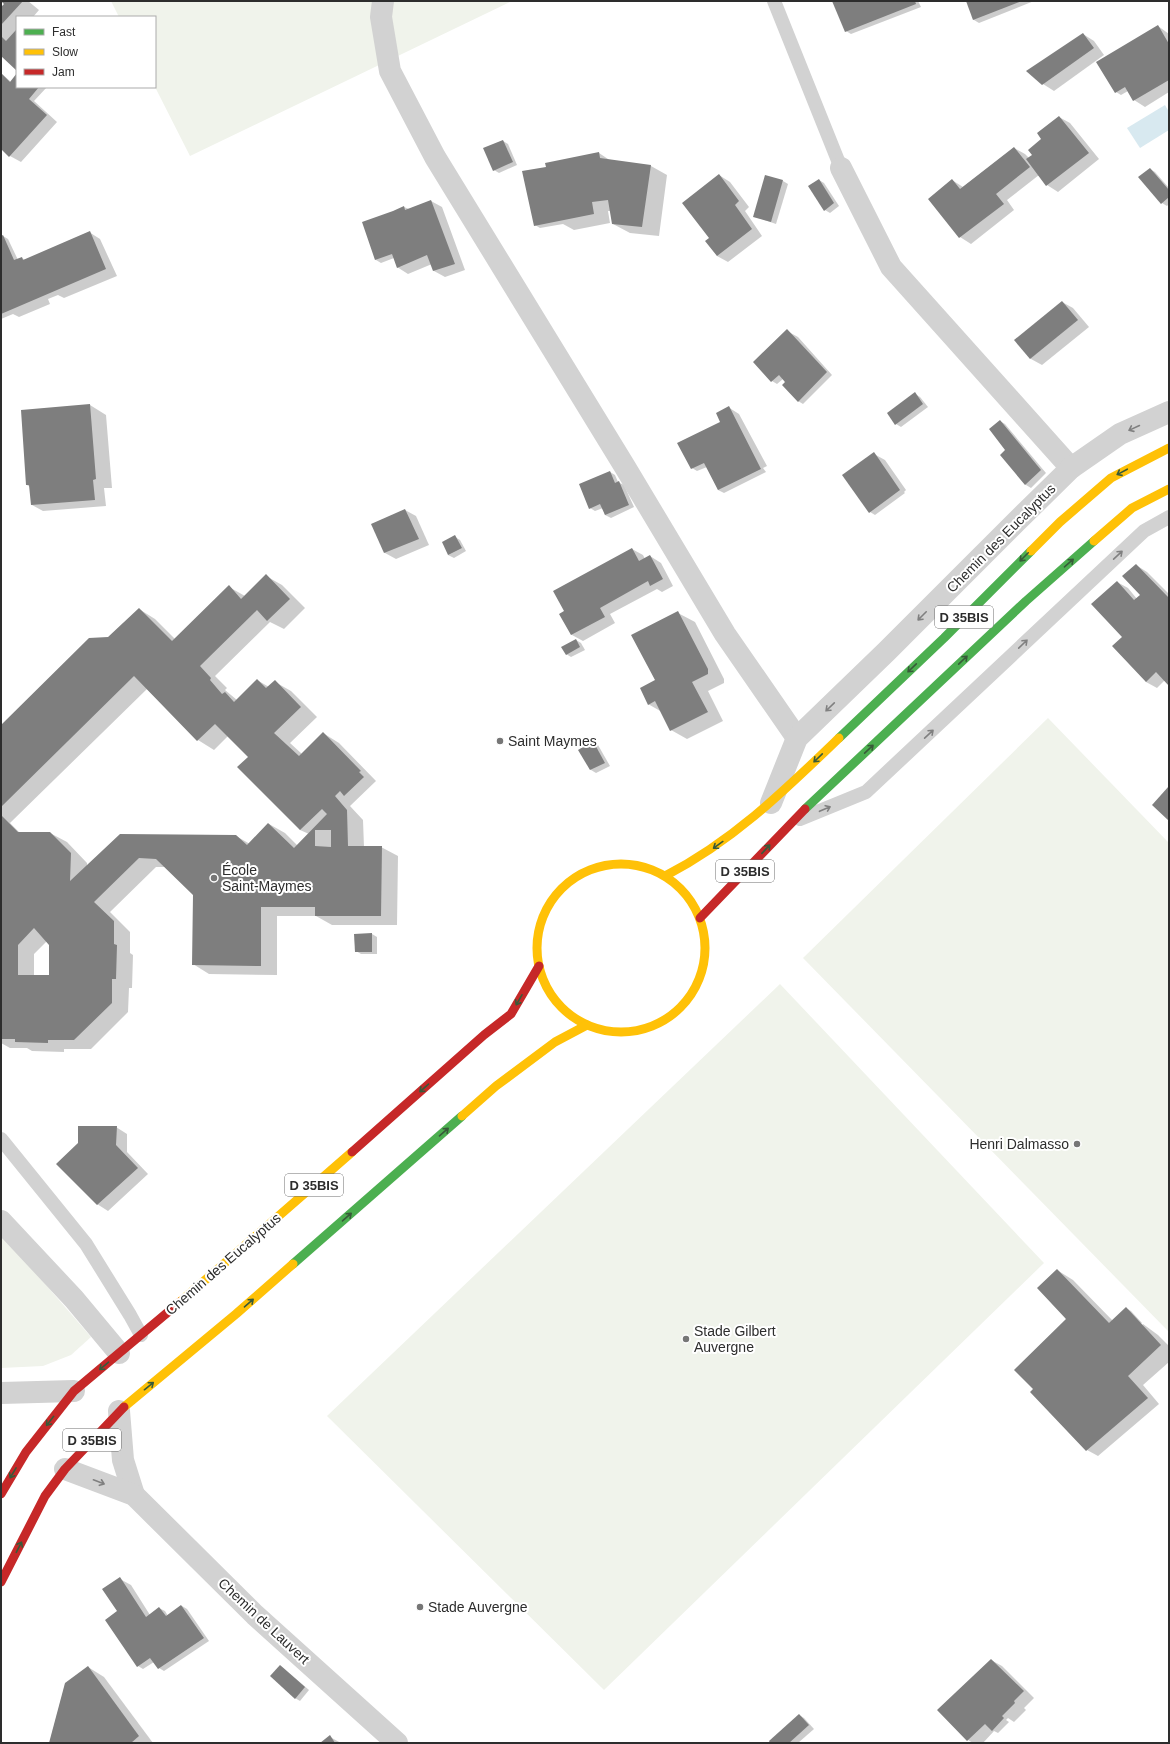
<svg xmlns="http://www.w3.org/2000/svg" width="1170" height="1744" font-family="Arial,sans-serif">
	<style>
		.green { fill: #f0f3eb }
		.water { fill: #d8e9f0 }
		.shadow { fill: #0003; fill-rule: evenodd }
		.building { fill: #7e7e7e; fill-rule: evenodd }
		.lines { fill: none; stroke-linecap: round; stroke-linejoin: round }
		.lane { stroke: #d2d2d2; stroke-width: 14 }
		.street { stroke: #d2d2d2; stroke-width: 22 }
		.fast { stroke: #4caf50; stroke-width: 9 }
		.slow { stroke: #ffc107; stroke-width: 9 }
		.jam { stroke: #c62828; stroke-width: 9 }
		.oneway { stroke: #808080 }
		.oneway2 { stroke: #385a39 }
		.poi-dot { fill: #767676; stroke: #fff; stroke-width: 1.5 }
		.labels { text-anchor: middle; stroke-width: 4; stroke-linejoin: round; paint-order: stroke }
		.shield { fill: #fff; stroke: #6c6c6c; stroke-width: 1 }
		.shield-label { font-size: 13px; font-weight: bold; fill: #2d2d2d }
		.street-label { font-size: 14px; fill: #2d2d2d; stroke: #fff }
		.poi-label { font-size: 14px; fill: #2d2d2d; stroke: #fff; text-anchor: start }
	</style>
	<rect width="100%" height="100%" fill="#fff"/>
	<g class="green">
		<polygon points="111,1 512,1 190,156 155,87 155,17 119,17"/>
		<polygon points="1048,718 1169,843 1168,1331 803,958"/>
		<polygon points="780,984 1044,1263 604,1690 327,1416"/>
		<polygon points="1,1233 91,1337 71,1355 43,1366 1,1368"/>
	</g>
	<polygon class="water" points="1165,105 1169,112 1169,130 1140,148 1127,128"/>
	<g class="shadow">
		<polygon points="3,1 28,1 39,10 33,17 17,17 17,70 1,55 1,9 6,4"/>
		<polygon points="834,1 918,1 921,7 851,34 846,31"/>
		<polygon points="967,1 1034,1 979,23 974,20"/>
		<polygon points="1158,26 1169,34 1169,92 1145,107 1134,100 1128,91 1121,95 1116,92"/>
		<polygon points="1083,34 1094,41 1104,55 1054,91 1043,84"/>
		<polygon points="1,73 11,82 17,74 17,87 47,87 34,101 57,122 21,162 10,156 1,148"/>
		<polygon points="1059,117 1070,123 1099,159 1058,192 1047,185 1039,175 1007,200 1014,210 971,244 960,237 929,199 952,180 963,187 1014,148 1025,154 1029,158 1033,155"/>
		<polygon points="503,141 508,144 517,165 499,173 494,170"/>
		<polygon points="599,153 611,161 651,166 667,175 659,236 630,233 613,224 611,211 608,211 610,223 574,230 563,224 540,228 535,225 547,167"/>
		<polygon points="1150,169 1155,172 1169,188 1169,204 1167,206 1162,203"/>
		<polygon points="719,175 730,182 749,207 745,211 762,236 728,262 717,256 711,238"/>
		<polygon points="766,177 783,181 788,184 776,224 755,217"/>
		<polygon points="819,180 824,183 839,206 830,213 825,210"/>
		<polygon points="431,201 442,207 465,270 445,277 434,271 432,264 408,274 397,267 394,258 381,263 376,260 404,207 409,209"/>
		<polygon points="89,232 100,239 117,276 64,298 58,295 48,299 50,304 19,317 13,314 1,319 1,237 3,236 8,239 18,260 22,258 25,260"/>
		<polygon points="1062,302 1073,308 1089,327 1042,365 1031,359 1016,340"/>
		<polygon points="787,331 798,337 832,375 803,404 798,401 783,379 777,384 772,381 754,362"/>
		<polygon points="915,394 920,397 928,407 901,427 896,424"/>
		<polygon points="90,405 106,415 112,488 104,488 106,506 43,511 32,505 30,487 27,485 22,411"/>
		<polygon points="728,407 739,414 767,466 763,468 766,472 724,493 718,490 707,467 697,471 692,468 722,422"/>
		<polygon points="1000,421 1005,424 1046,473 1031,488 1026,485 1002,455 1006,450"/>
		<polygon points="874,454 885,460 906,490 904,492 905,493 875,515 870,512"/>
		<polygon points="610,472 615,475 618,482 624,485 634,507 611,518 605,515 603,508 595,511 590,508"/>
		<polygon points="405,510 416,516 429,545 396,559 385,553 372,524"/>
		<polygon points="455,537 460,540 466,551 454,558 448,555"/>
		<polygon points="632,549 643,555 645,559 650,556 661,563 673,586 662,592 657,589 610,614 615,623 583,641 572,635 560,614 565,611"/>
		<polygon points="1136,565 1147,572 1169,594 1169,685 1165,680 1157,688 1146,682 1124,637 1117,582 1128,588 1137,599 1141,595"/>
		<path d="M266 576 282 585 305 608 284 629 270 622 215 676 227 688 225 690 237 700 257 680 269 687 275 682 291 691 317 717 290 743 302 754 323 733 339 743 376 781 350 806 363 820 364 847H381L398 856 397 925H332L316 916H277V975L209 974 193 964 194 895 166 867H156L110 912 130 932V953L133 955 132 988H129L128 1012 91 1049H64V1052L32 1051 27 1048H10L1 1043V726L109 638 139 609 155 619 175 639 229 587 245 596ZM147 689 198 740 214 750 228 736 249 757 300 830 309 834 298 846 285 833 269 824 250 844 236 836 87 867V863L67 842 50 833H20L10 823ZM47 941 50 944V976H34V954Z"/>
		<polygon points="678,613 695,622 724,679 724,683 708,691 723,721 687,739 671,730 662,712 648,704"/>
		<polygon points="576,640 581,643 585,650 571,657 566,654"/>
		<polygon points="593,742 598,745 610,766 596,773 591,770"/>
		<polygon points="372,934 377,937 377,954 361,954 356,951 355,935"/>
		<polygon points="116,1127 127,1134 127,1152 148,1174 108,1211 97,1204"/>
		<polygon points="1057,1270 1073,1280 1113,1321 1126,1308 1131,1311 1142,1323 1127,1336 1129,1338 1143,1324 1158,1335 1169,1346 1169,1362 1143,1385 1159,1404 1098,1456 1087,1450 1034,1389 1066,1320"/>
		<polygon points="120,1579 131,1585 150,1615 159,1608 165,1611 168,1616 182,1606 187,1609 209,1641 164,1671 159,1668 154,1662 143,1669 138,1666 117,1613"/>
		<polygon points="991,1660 1002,1666 1034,1698 1024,1708 1026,1710 1014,1722 1008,1718 1006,1720 1009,1722 998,1733 994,1731 983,1743 973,1743 968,1740 939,1710"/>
		<polygon points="281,1666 309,1690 300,1701 295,1698"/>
		<polygon points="88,1667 104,1677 153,1743 50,1743"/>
		<polygon points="799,1715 804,1718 814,1729 798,1743 772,1743"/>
		<polygon points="330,1737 341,1743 322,1743"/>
	</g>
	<g class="building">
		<polygon points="1,1 23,1 1,25 1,7 4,4"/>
		<polygon points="832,1 915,1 916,4 845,32"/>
		<polygon points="966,1 1022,1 973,20"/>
		<polygon points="1158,25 1169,44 1169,80 1133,101 1125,87 1115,93 1096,62"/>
		<polygon points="16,30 17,31 17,71 1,56 1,36 6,41"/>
		<polygon points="1083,33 1094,48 1042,85 1026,71"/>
		<polygon points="1,73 10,82 17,73 17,87 39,87 29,99 47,115 9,157 1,149"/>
		<polygon points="1059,116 1089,153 1046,186 1026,159 1032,155 1028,150 1041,139 1037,133"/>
		<polygon points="503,140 513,162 493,171 483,148"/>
		<polygon points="1014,147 1030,167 996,194 1004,204 959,238 928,199 952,179 960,189"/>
		<polygon points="599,152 600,158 651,165 642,227 612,224 608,200 592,202 594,214 534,226 522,171 546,167 545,163"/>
		<polygon points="1150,168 1169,190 1169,197 1161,204 1138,177"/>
		<polygon points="719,174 739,201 735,205 752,229 717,256 705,241 709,238 682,203"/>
		<polygon points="765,175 783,180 771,222 753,217"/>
		<polygon points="819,179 834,203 824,211 808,186"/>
		<polygon points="431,200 455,264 433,271 427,255 397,268 392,254 375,260 362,222 393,211 404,206 405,210"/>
		<polygon points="90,231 106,269 1,314 1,236 3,235 14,260 22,257 23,260"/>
		<polygon points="1062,301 1078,320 1030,359 1014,340"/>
		<polygon points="787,329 827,372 798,402 782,385 785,382 779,375 771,382 753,362"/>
		<polygon points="915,392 923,404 895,425 887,413"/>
		<polygon points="90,404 96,479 93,480 95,500 31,505 29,485 26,485 21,410"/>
		<polygon points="729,406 761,469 718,490 704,463 691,469 677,443 720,422 716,413"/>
		<polygon points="1000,420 1041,470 1025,485 1000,455 1005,450 989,429"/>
		<polygon points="874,452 900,490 869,513 842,475"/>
		<polygon points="610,471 615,483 619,481 629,505 605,515 600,504 589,509 579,484"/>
		<polygon points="405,509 419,539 384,553 371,524"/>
		<polygon points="455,535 462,548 448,555 442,542"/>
		<polygon points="632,548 639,561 650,555 663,579 650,586 648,581 600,608 605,617 571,635 559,614 564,611 553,591"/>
		<polygon points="1136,564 1169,598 1169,686 1156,672 1146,682 1112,646 1122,637 1091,604 1117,581 1134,600 1140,595 1122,576"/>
		<path d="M266 574 290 599 267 621 257 610 200 666 211 678 210 680 222 694 225 692 234 702 257 679 266 688 275 680 301 707 274 733 299 756 323 732 361 771 359 772 364 777 344 796 340 791 335 796 347 810 348 846H382L381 916H315V907H261V966L192 965 193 895 156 859 139 858 94 902 114 921V944L117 945 116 979H112V1003L74 1040H48V1043L15 1042V1039H1V815L18 832H50L71 853 70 881 120 834 236 835 247 845 268 823 294 848 327 814 322 809 300 830 237 767 248 757 215 724 197 741 134 676 1 807V725L89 638 108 637 139 608 172 641 229 585 241 599ZM315 830H331V847L315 846ZM34 928 49 945V975H18V945Z"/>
		<polygon points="678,611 708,669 708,674 692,682 708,712 670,731 655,701 648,705 640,688 655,680 631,635"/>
		<polygon points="576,639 580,647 566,655 561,647"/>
		<polygon points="593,741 605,763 590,770 578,750"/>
		<polygon points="1169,786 1169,821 1152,805"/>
		<polygon points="372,933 372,952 355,952 354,934"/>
		<polygon points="78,1126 117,1126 116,1145 138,1168 97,1205 56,1164 78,1143"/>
		<polygon points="1057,1269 1109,1323 1126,1307 1161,1345 1128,1376 1148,1398 1086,1451 1030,1392 1033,1389 1014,1370 1066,1319 1037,1288"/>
		<polygon points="120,1577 146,1617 159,1607 166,1616 181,1605 204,1638 158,1669 150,1658 137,1667 105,1620 117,1611 102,1589"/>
		<polygon points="991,1659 1024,1691 1014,1701 1015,1703 1002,1716 1004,1718 992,1731 985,1724 967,1741 937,1710"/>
		<polygon points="280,1665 305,1687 295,1699 270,1676"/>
		<polygon points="88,1666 139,1736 131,1743 49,1743 65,1683"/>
		<polygon points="799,1714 809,1725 789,1743 770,1743 769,1741"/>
		<polygon points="330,1735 335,1743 320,1743"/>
	</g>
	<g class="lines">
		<g class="lane">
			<polyline points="774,1 841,168"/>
			<polyline points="800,819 866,792 1144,531 1169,517"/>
			<polyline points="1,1139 86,1244 130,1315 141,1335"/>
		</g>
		<g class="street">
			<polyline points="383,1 381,17 390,71 435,157 625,467 725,634 797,738"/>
			<polyline points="841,168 891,267 1071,468"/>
			<polyline points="771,803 797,738 886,652 1017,521 1071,468 1120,434 1169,412"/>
			<polyline points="1,1221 74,1299 119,1353"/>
			<polyline points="1,1393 74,1391"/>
			<polyline points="119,1411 123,1460 134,1495"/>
			<polyline points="65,1469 134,1495 255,1615 397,1743"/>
		</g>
		<g class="fast">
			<polyline points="839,738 944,638 1031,551"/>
			<polyline points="805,809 1026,601 1094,541"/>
			<polyline points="293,1264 462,1116"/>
		</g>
		<g class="slow">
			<polyline points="1094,541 1132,508 1169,489"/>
			<polyline points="1031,551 1060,522 1111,478 1169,448"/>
			<circle cx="621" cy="948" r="84"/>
			<path d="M665 876C733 841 784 791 839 738"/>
			<polyline points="462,1116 496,1086 555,1042 587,1025"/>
			<polyline points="180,1302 352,1152"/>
			<polyline points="124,1407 236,1314 293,1264"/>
		</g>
		<g class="jam">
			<polyline points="700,918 805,809"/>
			<polyline points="352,1152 484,1035 511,1014 539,966"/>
			<polyline points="1,1494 26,1452 74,1391 180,1302"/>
			<polyline points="1,1582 45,1496 65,1469 124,1407"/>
		</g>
	</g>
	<defs><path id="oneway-shaft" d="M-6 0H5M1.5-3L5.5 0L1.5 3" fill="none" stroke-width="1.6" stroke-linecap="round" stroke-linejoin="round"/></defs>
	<g class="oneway">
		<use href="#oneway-shaft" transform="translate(1134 428) rotate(155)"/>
		<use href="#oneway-shaft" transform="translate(1118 555) rotate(-43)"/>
		<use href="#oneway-shaft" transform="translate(922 616) rotate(135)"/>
		<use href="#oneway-shaft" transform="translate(1023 644) rotate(-44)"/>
		<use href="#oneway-shaft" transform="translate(830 707) rotate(136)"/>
		<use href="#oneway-shaft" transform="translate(929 734) rotate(-43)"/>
		<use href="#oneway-shaft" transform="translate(825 809) rotate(-23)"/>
		<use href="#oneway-shaft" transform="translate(99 1482) rotate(21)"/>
	</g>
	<g class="oneway2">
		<use href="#oneway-shaft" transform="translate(1122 472) rotate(152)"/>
		<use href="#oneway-shaft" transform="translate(1024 557) rotate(135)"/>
		<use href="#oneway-shaft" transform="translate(1069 563) rotate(-41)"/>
		<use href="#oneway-shaft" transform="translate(963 660) rotate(-44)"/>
		<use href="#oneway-shaft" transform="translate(912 668) rotate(136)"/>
		<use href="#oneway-shaft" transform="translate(869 749) rotate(-43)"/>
		<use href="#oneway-shaft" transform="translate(818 758) rotate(136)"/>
		<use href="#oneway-shaft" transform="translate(718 845) rotate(144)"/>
		<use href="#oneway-shaft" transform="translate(766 849) rotate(-47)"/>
		<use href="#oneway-shaft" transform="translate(519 1000) rotate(120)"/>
		<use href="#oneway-shaft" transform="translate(424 1088) rotate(139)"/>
		<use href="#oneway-shaft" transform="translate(444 1132) rotate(-41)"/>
		<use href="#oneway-shaft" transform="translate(347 1217) rotate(-41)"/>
		<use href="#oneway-shaft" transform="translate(249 1303) rotate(-41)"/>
		<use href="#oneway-shaft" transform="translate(104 1366) rotate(140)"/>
		<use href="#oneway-shaft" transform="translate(149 1386) rotate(-39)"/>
		<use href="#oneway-shaft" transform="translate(50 1421) rotate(128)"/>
		<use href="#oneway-shaft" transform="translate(13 1473) rotate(121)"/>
		<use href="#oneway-shaft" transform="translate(19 1547) rotate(-63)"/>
	</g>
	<g class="poi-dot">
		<circle cx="500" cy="741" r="4"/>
		<circle cx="214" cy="878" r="4"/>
		<circle cx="1077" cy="1144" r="4"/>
		<circle cx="686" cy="1339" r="4"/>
		<circle cx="420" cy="1607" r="4"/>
	</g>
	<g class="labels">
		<g class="shield">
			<rect x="935" y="606" width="58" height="22" rx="3"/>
			<rect x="716" y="860" width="58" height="22" rx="3"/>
			<rect x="285" y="1174" width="58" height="22" rx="3"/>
			<rect x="63" y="1429" width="58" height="22" rx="3"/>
		</g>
		<g class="shield-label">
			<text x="964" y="622">D 35BIS</text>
			<text x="745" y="876">D 35BIS</text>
			<text x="314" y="1190">D 35BIS</text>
			<text x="92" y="1445">D 35BIS</text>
		</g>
		<g class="street-label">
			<text transform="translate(1001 538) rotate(-45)" y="5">Chemin des Eucalyptus</text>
			<text transform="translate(223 1264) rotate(-41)" y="5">Chemin des Eucalyptus</text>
			<text transform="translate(264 1621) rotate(43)" y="5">Chemin de Lauvert</text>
		</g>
		<g class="poi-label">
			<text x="508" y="746">Saint Maymes</text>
			<text x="222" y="875">École<tspan x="222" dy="16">Saint-Maymes</tspan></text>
			<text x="1069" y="1149" text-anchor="end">Henri Dalmasso</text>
			<text x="694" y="1336">Stade Gilbert<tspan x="694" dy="16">Auvergne</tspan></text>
			<text x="428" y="1612">Stade Auvergne</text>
		</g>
	</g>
	<rect width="1170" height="1744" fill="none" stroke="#2d2d2d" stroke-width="4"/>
	<rect x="16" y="16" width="140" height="72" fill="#ffffff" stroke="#ababab"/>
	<rect x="24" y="29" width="20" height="6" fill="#4caf50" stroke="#ababab"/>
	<text x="52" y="36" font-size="12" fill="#2d2d2d">Fast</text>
	<rect x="24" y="49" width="20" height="6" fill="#ffc107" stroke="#ababab"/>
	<text x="52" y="56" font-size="12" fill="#2d2d2d">Slow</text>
	<rect x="24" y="69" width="20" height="6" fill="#c62828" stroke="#ababab"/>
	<text x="52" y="76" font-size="12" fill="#2d2d2d">Jam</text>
</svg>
